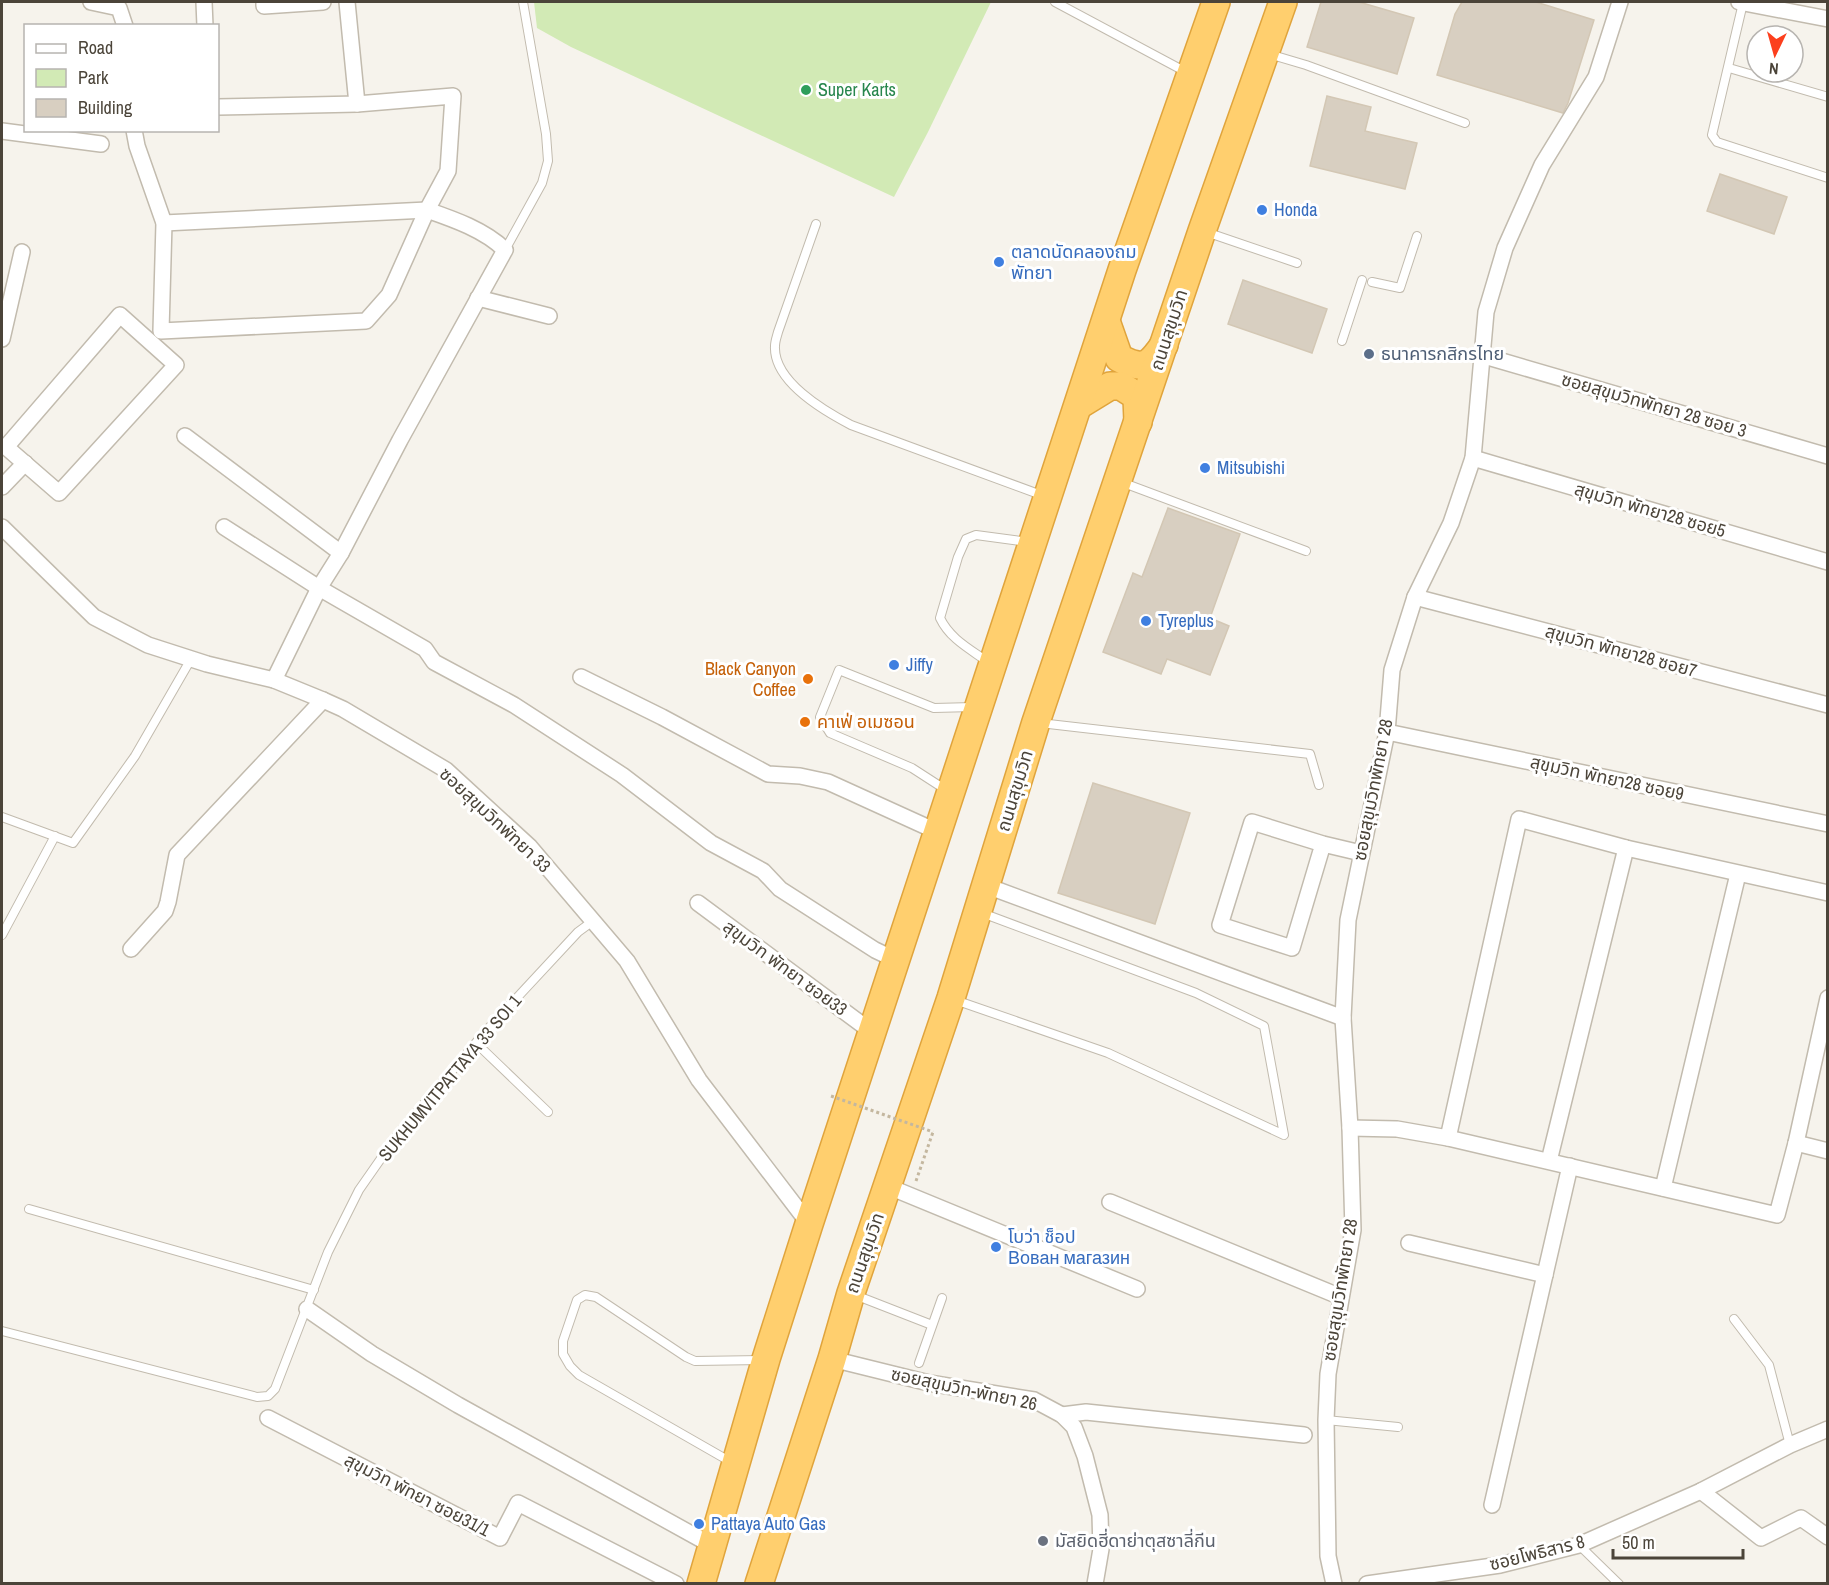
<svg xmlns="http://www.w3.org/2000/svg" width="1829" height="1585" font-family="'Archivo Narrow','Noto Sans Thai',sans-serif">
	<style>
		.green { fill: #d2eab5 }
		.building { fill: #d8cfc1; stroke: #d3c7b4; stroke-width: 1.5 }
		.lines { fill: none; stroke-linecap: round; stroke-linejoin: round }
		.lane-casing { stroke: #c2bbae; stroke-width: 10 }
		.street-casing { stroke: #c2bbae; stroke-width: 18 }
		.highway-casing { stroke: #e0a43c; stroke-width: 30 }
		.path { stroke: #c4b79f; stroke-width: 3; stroke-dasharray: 3 3; stroke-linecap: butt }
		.lane { stroke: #fff; stroke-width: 8 }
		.street { stroke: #fff; stroke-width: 15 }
		.highway { stroke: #ffcf6e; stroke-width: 27 }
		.path-bridge { stroke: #c4b79f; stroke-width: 3; stroke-dasharray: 3 3; stroke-linecap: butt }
		.leisure-dot { fill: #2e9e5b; stroke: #fff; stroke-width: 2 }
		.shop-dot { fill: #3f7fe0; stroke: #fff; stroke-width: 2 }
		.service-dot { fill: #5c6f8a; stroke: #fff; stroke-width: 2 }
		.food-dot { fill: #e8710a; stroke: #fff; stroke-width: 2 }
		.worship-dot { fill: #6b7280; stroke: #fff; stroke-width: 2 }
		.labels { text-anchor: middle; stroke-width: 6; stroke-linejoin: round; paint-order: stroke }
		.leisure-label { font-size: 18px; fill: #27864d; stroke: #fff; text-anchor: start }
		.shop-label { font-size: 18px; fill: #366cbe; stroke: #fff; text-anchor: start }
		.street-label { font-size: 18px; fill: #4b4439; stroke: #fff }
		.service-label { font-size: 18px; fill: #4e5e75; stroke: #fff; text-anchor: start }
		.food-label { font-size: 18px; fill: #c56008; stroke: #fff; text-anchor: end }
		.worship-label { font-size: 18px; fill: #5b616d; stroke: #fff; text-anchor: start }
	</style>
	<rect width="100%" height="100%" fill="#f6f3ec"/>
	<polygon class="green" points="534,2 991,2 928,132 894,197 571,47 537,28"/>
	<g class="building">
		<polygon points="1321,2 1359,2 1414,18 1397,74 1307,47"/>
		<polygon points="1462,2 1536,2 1594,20 1568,103 1563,113 1437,75 1455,14"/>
		<polygon points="1327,96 1371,107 1365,131 1417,143 1405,189 1310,166"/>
		<polygon points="1720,174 1787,197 1774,234 1707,211"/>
		<polygon points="1243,280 1327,309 1312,353 1228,324"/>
		<polygon points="1168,508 1240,534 1210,618 1229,626 1210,675 1167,659 1161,674 1103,652 1133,573 1142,577"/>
		<polygon points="1093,783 1190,813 1155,924 1058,893"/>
	</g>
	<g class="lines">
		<defs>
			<g id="lane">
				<polyline points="1055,2 1186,72"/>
				<polyline points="1743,3 1712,135 1717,142 1828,178"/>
				<polyline points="1269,54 1306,65 1465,123"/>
				<polyline points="1729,68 1828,97"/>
				<path d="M816 224 778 332C777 336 775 341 775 346 773 381 824 411 851 425L1044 496"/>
				<polyline points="1206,232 1297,263"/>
				<polyline points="505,250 542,183 548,161 546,134 523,2"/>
				<polyline points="1372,282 1400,288 1417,236"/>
				<polyline points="1342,341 1362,280"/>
				<polyline points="1121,482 1306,551"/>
				<path d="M988 662C970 649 950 639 940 618L958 557 966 539 976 535 1028 542"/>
				<polyline points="1040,723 1310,754 1319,785"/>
				<polyline points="946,790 912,768 830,733 820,717 839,670 934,708 973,707"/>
				<polyline points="2,817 73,843 135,756 191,659"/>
				<polyline points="2,935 55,836"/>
				<polyline points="955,1000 1108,1053 1284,1135 1264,1026 1196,993 982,913"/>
				<polyline points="476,1043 548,1112"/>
				<polyline points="29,1209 314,1290"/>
				<polyline points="855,1295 932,1325"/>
				<polyline points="1734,1319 1769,1365 1790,1445"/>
				<polyline points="2,1331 257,1397 268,1396 275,1389 328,1252 359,1190 396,1137 485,1032 578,932 593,921"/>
				<polyline points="919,1363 942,1298"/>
				<polyline points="1326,1420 1398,1427"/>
				<polyline points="731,1462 579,1375 570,1366 563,1354 563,1341 577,1300 585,1295 596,1297 686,1357 695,1361 762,1360"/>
				<polyline points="1579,1545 1619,1584"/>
			</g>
			<g id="street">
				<polyline points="91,2 119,8 125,26"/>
				<polyline points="204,2 205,26"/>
				<polyline points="264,2 264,6 323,2"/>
				<polyline points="347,2 357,104"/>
				<polyline points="1739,2 1828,19"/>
				<polyline points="134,130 137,146 164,223 161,331 366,321 389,295 427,210 448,171 453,96 357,104 218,107"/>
				<polyline points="2,131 101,144"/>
				<path d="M164 223 427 210C453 219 485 230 505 250L400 440 341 553 319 588 274 680"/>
				<polyline points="478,298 549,316"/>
				<polygon points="120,315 176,365 59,493 6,447"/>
				<polyline points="2,339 22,252"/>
				<polyline points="1481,355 1828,456"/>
				<polyline points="185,436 341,553"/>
				<polyline points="1473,458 1828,562"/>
				<polyline points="2,487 25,463"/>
				<polyline points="2,527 94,617 148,645 207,664 274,680 323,700 343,709 446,770 530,847 627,961 699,1080 809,1224"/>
				<polyline points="224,527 319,588 425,649 434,662 514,705 622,775 711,843 763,871 780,889 875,950 896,960"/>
				<polyline points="1415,597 1828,705"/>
				<polyline points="581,677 662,717 768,774 800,776 828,782 938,832"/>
				<polyline points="1387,732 1828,824"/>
				<polyline points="1323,844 1292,948 1220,925 1252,822 1323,844 1361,853"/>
				<polyline points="987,886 1343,1018"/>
				<polyline points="698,903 872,1032"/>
				<polyline points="131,949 165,911 168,902 177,855 323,700"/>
				<polyline points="1350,1128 1397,1129 1448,1138 1777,1215 1796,1143 1828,998"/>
				<polyline points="1448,1138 1519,819 1626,848 1828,893"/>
				<polyline points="1796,1143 1828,1151"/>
				<polyline points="1549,1161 1626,848"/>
				<polyline points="887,1186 1137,1289"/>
				<polyline points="1663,1188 1738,874"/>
				<polyline points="1110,1202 1341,1297"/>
				<polyline points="1409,1243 1545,1275"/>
				<polyline points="307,1309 372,1354 458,1405 713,1546"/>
				<polyline points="832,1359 929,1383 1034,1400 1062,1415 1074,1427 1085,1456 1100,1515 1101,1549 1095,1584"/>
				<polyline points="1062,1415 1086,1412 1304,1435"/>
				<polyline points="268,1418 500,1538 518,1503 676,1584"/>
				<polyline points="1701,1491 1761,1538 1801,1518 1828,1537"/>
				<polyline points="1492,1505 1570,1166"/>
				<polyline points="1334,1584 1328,1556 1326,1420 1328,1374 1353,1230 1350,1128 1343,1018 1348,920 1387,732 1392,670 1415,597 1451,523 1473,458 1486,312 1505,248 1542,165 1596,77 1620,2"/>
				<polyline points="1367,1584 1500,1565 1579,1545 1701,1491 1790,1445 1828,1429"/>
			</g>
			<g id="highway">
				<path d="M1106 321 1119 358C1144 371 1149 366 1164 345"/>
				<polyline points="1079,405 1110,386 1121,386 1132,393 1137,398 1138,422"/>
				<polyline points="701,1584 766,1359 809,1224 1122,270 1216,2"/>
				<polyline points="759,1584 832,1359 851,1293 951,998 1036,722 1202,231 1283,2"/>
			</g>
		</defs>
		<use href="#lane" class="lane-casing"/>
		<use href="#street" class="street-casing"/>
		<use href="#highway" class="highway-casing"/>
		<polyline class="path" points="916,1181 933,1132"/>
		<use href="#lane" class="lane"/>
		<use href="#street" class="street"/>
		<use href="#highway" class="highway"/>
		<polyline class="path-bridge" points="831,1096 933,1132"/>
	</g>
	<circle class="leisure-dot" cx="806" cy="90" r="6"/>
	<g class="shop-dot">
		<circle cx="1262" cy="210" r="6"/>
		<circle cx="999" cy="262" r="6"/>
		<circle cx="1205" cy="468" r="6"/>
		<circle cx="1146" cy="621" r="6"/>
		<circle cx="894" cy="665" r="6"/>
		<circle cx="996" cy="1247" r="6"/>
		<circle cx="699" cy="1524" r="6"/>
	</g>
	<circle class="service-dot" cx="1369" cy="354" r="6"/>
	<g class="food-dot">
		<circle cx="808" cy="679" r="6"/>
		<circle cx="805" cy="722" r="6"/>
	</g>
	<circle class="worship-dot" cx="1043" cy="1541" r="6"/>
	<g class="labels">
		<g class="leisure-label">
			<text x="818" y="96">Super Karts</text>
		</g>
		<g class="shop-label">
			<text x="1274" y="216">Honda</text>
			<text x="1011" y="258">ตลาดนัดคลองถม<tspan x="1011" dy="21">พัทยา</tspan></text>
			<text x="1217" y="474">Mitsubishi</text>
			<text x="1158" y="627">Tyreplus</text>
			<text x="906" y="671">Jiffy</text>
			<text x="1008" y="1243">โบว่า ช็อป<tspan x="1008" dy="21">Вован магазин</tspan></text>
			<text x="711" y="1530">Pattaya Auto Gas</text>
		</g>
		<g class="street-label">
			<text transform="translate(1169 330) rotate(-72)" y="6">ถนนสุขุมวิท</text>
			<text transform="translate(1654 405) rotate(16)" y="6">ซอยสุขุมวิทพัทยา 28 ซอย 3</text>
			<text transform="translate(1650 510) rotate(16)" y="6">สุขุมวิท พัทยา28 ซอย5</text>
			<text transform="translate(1621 651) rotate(15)" y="6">สุขุมวิท พัทยา28 ซอย7</text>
			<text transform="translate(1607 778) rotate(12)" y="6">สุขุมวิท พัทยา28 ซอย9</text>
			<text transform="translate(1373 790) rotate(-79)" y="6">ซอยสุขุมวิทพัทยา 28</text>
			<text transform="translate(1015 791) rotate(-73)" y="6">ถนนสุขุมวิท</text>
			<text transform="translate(495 820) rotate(43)" y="6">ซอยสุขุมวิทพัทยา 33</text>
			<text transform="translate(785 968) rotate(36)" y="6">สุขุมวิท พัทยา ซอย33</text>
			<text transform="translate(450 1078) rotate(-50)" y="6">SUKHUMVITPATTAYA 33 SOI 1</text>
			<text transform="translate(865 1253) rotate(-71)" y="6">ถนนสุขุมวิท</text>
			<text transform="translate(1340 1290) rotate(-81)" y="6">ซอยสุขุมวิทพัทยา 28</text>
			<text transform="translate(964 1389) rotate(12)" y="6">ซอยสุขุมวิท-พัทยา 26</text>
			<text transform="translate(417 1495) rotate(27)" y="6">สุขุมวิท พัทยา ซอย31/1</text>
			<text transform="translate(1537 1553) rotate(-14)" y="6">ซอยโพธิสาร 8</text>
		</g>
		<g class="service-label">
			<text x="1381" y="360">ธนาคารกสิกรไทย</text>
		</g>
		<g class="food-label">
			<text x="796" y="675">Black Canyon<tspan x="796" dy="21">Coffee</tspan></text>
			<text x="817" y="728" text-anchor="start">คาเฟ่ อเมซอน</text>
		</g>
		<g class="worship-label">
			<text x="1055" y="1547">มัสยิดฮี่ดาย่าตุสซาลี่กีน</text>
		</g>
	</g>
	<rect width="1829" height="1585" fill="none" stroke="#4b4439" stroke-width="6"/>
	<rect x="24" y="24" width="195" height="108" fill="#ffffff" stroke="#b7b4b0" stroke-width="1.5"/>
	<rect x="36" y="44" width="30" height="9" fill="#ffffff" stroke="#b7b4b0" stroke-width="1.5"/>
	<text x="78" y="54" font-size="18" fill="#4b4439">Road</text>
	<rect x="36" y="69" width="30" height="18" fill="#d2eab5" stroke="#b7b4b0" stroke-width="1.5"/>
	<text x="78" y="84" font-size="18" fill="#4b4439">Park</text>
	<rect x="36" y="99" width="30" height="18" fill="#d8cfc1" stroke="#b7b4b0" stroke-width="1.5"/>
	<text x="78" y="114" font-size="18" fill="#4b4439">Building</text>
	<g transform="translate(1775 54) rotate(185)"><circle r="28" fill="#ffffff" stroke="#b7b4b0" stroke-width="1.5"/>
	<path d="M0-4.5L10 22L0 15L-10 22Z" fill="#fc3f1d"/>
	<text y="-9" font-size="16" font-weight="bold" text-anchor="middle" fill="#4b4439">N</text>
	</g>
	<path d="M1613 1549v9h130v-9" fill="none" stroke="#4b4439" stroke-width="3"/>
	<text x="1622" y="1549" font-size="18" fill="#4b4439" stroke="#ffffff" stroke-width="4.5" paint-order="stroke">50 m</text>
</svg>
